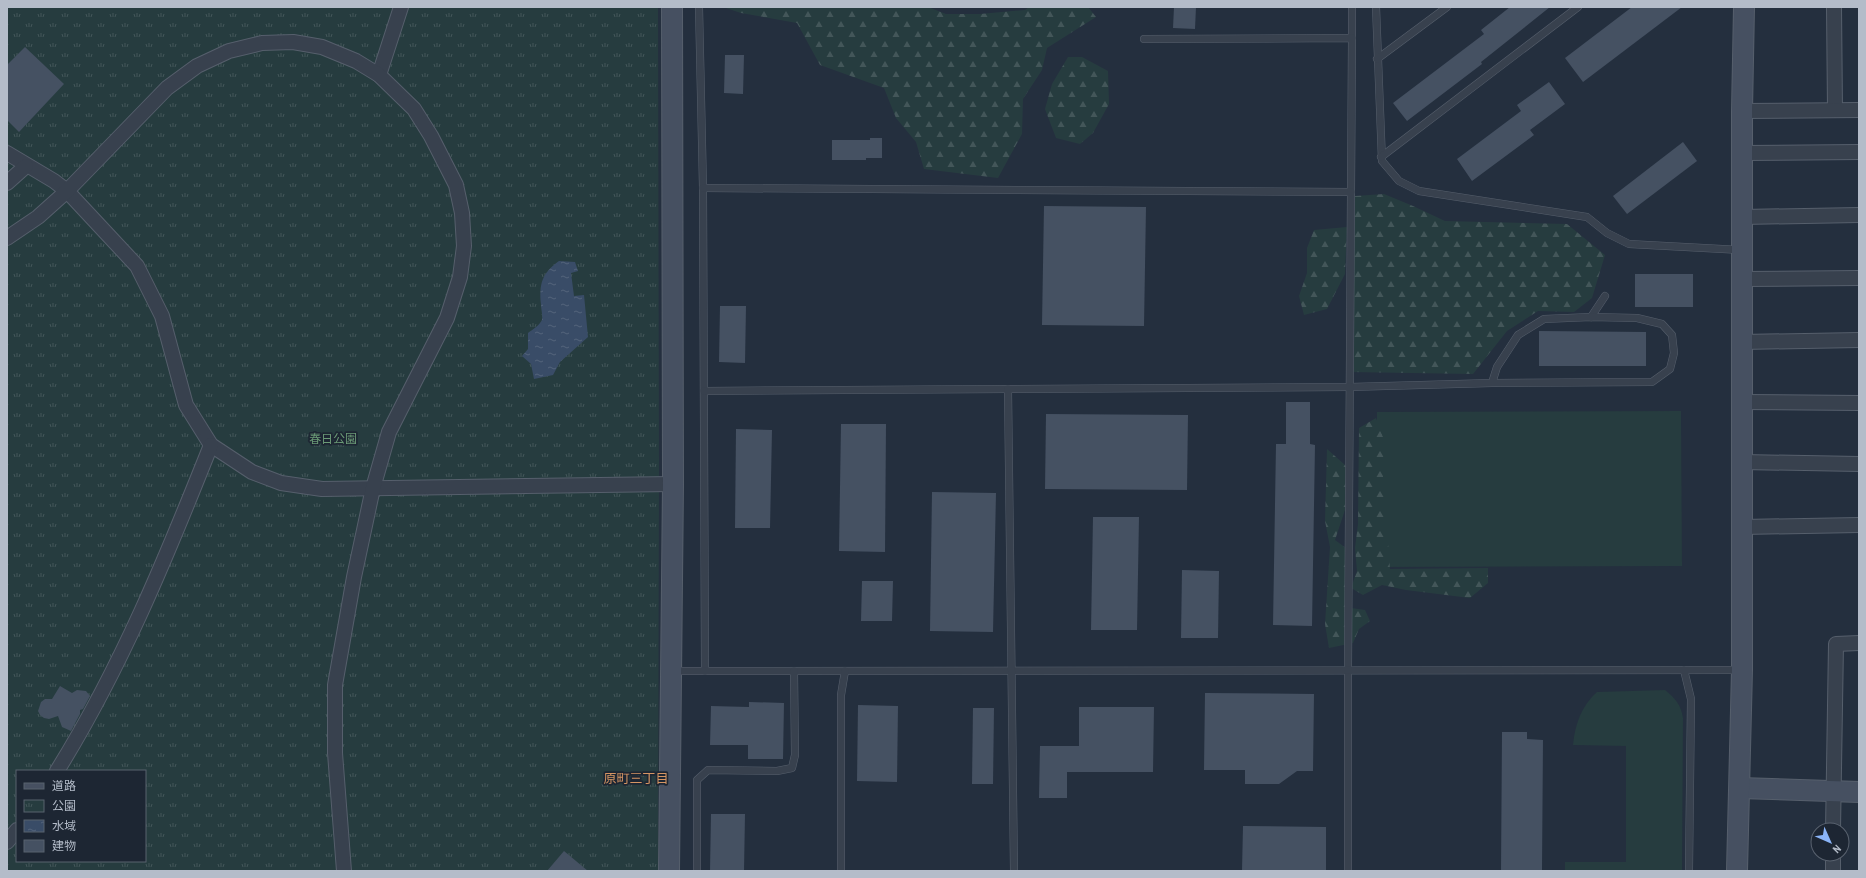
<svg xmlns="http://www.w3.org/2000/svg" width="1866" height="878" font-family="'Archivo Narrow','Noto Sans JP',sans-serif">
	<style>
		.green { fill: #263c3f }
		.forest { fill: url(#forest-firs) }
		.park { fill: url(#park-tufts); fill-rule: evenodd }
		.water { fill: url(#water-ripples) }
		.building { fill: #455162 }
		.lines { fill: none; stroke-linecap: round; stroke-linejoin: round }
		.lane-casing { stroke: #565f6c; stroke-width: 8 }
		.street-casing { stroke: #565f6c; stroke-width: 16 }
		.secondary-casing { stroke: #565f6c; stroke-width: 22 }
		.lane { stroke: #38414e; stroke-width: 7 }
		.street { stroke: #38414e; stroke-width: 14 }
		.secondary { stroke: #465061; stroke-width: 20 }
		.labels { text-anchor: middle; stroke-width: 3.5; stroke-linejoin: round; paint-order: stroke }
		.park-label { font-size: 12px; fill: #6b9a76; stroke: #1d2633 }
		.neighbourhood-label { font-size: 13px; fill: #d59563; stroke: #1d2633 }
	</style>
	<defs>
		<pattern id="forest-firs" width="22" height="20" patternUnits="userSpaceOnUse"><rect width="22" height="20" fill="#263c3f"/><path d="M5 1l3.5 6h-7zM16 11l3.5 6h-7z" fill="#435659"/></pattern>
		<pattern id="park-tufts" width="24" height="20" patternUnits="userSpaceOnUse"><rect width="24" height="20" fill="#263c3f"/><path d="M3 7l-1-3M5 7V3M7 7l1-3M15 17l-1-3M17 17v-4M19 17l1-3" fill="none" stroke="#435659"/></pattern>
		<pattern id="water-ripples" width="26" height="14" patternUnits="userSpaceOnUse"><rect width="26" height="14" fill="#394c67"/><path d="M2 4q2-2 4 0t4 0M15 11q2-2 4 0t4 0" fill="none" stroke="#53647b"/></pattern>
	</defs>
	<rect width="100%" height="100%" fill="#242f3e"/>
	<g class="green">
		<polygon points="1681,411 1682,566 1377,567 1377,412"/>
		<path d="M1665 690C1676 699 1681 705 1683 718L1682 871H1565V862H1626V746L1573 745C1575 725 1581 706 1597 692Z"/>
	</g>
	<g class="forest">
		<polygon points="723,7 928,7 946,14 980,14 1025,10 1029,7 1088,7 1096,17 1047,48 1042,70 1023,99 1022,134 998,178 924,169 916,142 896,118 884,88 820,65 797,23 741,13"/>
		<polygon points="1068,57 1082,57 1108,71 1109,104 1093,133 1080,144 1056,138 1045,109 1052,84"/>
		<polygon points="1384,194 1413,206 1445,221 1567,224 1605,255 1592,298 1574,312 1538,311 1507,331 1473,374 1350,372 1355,196"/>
		<polygon points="1347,227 1345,274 1327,309 1304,315 1299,296 1307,273 1307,248 1314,230"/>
		<polygon points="1376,418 1384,440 1383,477 1390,569 1488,568 1488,583 1470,598 1406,590 1382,585 1363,595 1351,588 1357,571 1355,548 1358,524 1359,428"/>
		<polygon points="1327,449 1345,465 1353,486 1335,540 1350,551 1351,608 1365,610 1370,621 1359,629 1353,643 1329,648 1325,624 1330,547 1325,521"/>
	</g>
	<path class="park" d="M7 7H658L659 472 658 871H7ZM17 771H145V861H17Z"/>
	<path class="water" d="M559 261 575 262 578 271 571 273 574 296 584 295 588 337 560 362 553 375 534 379 531 364 522 356 528 349V333C533 329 539 326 542 320 543 316 541 309 541 304 539 284 542 273 559 261Z"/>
	<g class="building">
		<polygon points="1174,7 1196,7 1195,29 1173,28"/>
		<polygon points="1510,7 1550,7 1481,62 1482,64 1407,121 1393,103 1484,34 1481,30"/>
		<polygon points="1632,7 1682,7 1583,82 1565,58"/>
		<polygon points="25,47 64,84 19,132 7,120 7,65"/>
		<polygon points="725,55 744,55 743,94 724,93"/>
		<polygon points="1549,82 1565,104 1530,130 1534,135 1472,181 1457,159 1521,111 1517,105"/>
		<polygon points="870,138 882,138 882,158 866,158 866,160 832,160 832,140 870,140"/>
		<polygon points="1683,142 1697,161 1627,214 1613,196"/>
		<polygon points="1044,206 1146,207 1144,326 1042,325"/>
		<rect x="1635" y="274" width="58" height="33"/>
		<polygon points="720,306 746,306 745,363 719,362"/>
		<polygon points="1539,331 1646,332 1646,366 1539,366"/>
		<polygon points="1286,402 1310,402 1310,444 1315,445 1312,626 1273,625 1276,444 1286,444"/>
		<polygon points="1046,414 1188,415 1187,490 1045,489"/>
		<polygon points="841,424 886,424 885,552 839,551"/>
		<polygon points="736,429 772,430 770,528 735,528"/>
		<polygon points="932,492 996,493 993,632 930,631"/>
		<polygon points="1093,517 1139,517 1137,630 1091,630"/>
		<polygon points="1182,570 1219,571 1218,638 1181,638"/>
		<polygon points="862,581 893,581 892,621 861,621"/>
		<polygon points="60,686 72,693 77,690 86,691 90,696 83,709 80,710 80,714 71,731 62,727 58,716 49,719 44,718 40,715 38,711 41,702 45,699 52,699"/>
		<polygon points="1205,693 1314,694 1313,771 1297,771 1279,784 1245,784 1245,770 1204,770"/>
		<polygon points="749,702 784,703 783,759 748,759 748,745 710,745 711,706 749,707"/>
		<polygon points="858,705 898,706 897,782 857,781"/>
		<polygon points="1079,707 1154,707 1153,772 1067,772 1067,798 1039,798 1040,746 1079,746"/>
		<polygon points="973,708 994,708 993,784 972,784"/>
		<polygon points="1502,732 1527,732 1527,739 1543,740 1542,871 1501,871"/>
		<polygon points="711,814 745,814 744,871 710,871"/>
		<polygon points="1243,826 1326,827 1326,871 1242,871"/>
		<polygon points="564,851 588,871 547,871"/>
	</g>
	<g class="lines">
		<defs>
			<g id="lane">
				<polyline points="699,7 703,188 705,671"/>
				<polyline points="1376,7 1382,161 1399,181 1419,191 1587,217 1607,233 1629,244 1741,250"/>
				<polyline points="1352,38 1352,7"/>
				<polyline points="1144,39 1352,38 1351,192"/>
				<polyline points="1377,59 1447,7"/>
				<polyline points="1381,157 1578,7"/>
				<polyline points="703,188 1351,192 1348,670 1348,871"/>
				<polyline points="1591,317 1605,296"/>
				<polyline points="704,391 1008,389"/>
				<polyline points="1684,670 1691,699 1689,871"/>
				<polyline points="673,671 1740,670"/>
				<polyline points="697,871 697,780 708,770 777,771 792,768 795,755 794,671"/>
				<polyline points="841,871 841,695 845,671"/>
				<polyline points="1014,871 1008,389 1350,387 1492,383 1652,382 1670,369 1674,353 1672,335 1662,324 1637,318 1591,317 1544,319 1518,335 1497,367 1492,383"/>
			</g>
			<g id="street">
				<polyline points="1834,7 1835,110"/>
				<polyline points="379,75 401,7"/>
				<polyline points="1742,111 1859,110"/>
				<polyline points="7,153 54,181 67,191 137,266 162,316 186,405 211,445 252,472 281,483 322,489 673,484"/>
				<polyline points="1743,153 1859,152"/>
				<polyline points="7,183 26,166"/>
				<polyline points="1743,217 1859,215"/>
				<polyline points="7,238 38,217 67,191 167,88 197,66 229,51 262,43 293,42 322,47 356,61 379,75 414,109 431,136 456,185 462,213 464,246 460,277 447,318 389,432 373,488 354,577 335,685 335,753 344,871"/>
				<polyline points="1743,279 1859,278"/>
				<polyline points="1742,342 1859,340"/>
				<polyline points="1742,402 1859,403"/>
				<polyline points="1743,462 1859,464"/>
				<polyline points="1743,527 1859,525"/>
				<path d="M57 771C121 668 166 558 211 445"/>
				<polyline points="1833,830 1836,644 1859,643"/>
				<polyline points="7,842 17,830"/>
				<polyline points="1833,871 1833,854"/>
			</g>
			<g id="secondary">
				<polyline points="1740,788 1859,792"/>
				<polyline points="669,871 673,484 672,7"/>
				<polyline points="1737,871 1742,670 1742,111 1744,7"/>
			</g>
		</defs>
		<use href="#lane" class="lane-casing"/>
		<use href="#street" class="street-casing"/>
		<use href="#secondary" class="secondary-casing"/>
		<use href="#lane" class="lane"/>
		<use href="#street" class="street"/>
		<use href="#secondary" class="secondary"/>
	</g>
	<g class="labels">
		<g class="park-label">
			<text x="333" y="443">春日公園</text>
		</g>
		<g class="neighbourhood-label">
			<text x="636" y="783">原町三丁目</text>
		</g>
	</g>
	<rect width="1866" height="878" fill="none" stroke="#b4bcc9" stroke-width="16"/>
	<rect x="16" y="770" width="130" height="92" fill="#1d2633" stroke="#59626f"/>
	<rect x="24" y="783" width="20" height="6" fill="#465061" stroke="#59626f"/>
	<text x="52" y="790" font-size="12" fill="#b4bcc9">道路</text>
	<rect x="24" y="800" width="20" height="12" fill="url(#park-tufts)" stroke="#59626f"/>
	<text x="52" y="810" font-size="12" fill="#b4bcc9">公園</text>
	<rect x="24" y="820" width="20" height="12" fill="url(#water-ripples)" stroke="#59626f"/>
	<text x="52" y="830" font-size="12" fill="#b4bcc9">水域</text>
	<rect x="24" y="840" width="20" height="12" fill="#455162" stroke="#59626f"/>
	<text x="52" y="850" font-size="12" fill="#b4bcc9">建物</text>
	<g transform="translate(1830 842) rotate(135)"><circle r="19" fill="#1d2633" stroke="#59626f"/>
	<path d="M0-3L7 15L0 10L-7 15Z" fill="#8ab4f8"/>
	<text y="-6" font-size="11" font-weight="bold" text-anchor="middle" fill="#b4bcc9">N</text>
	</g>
</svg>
